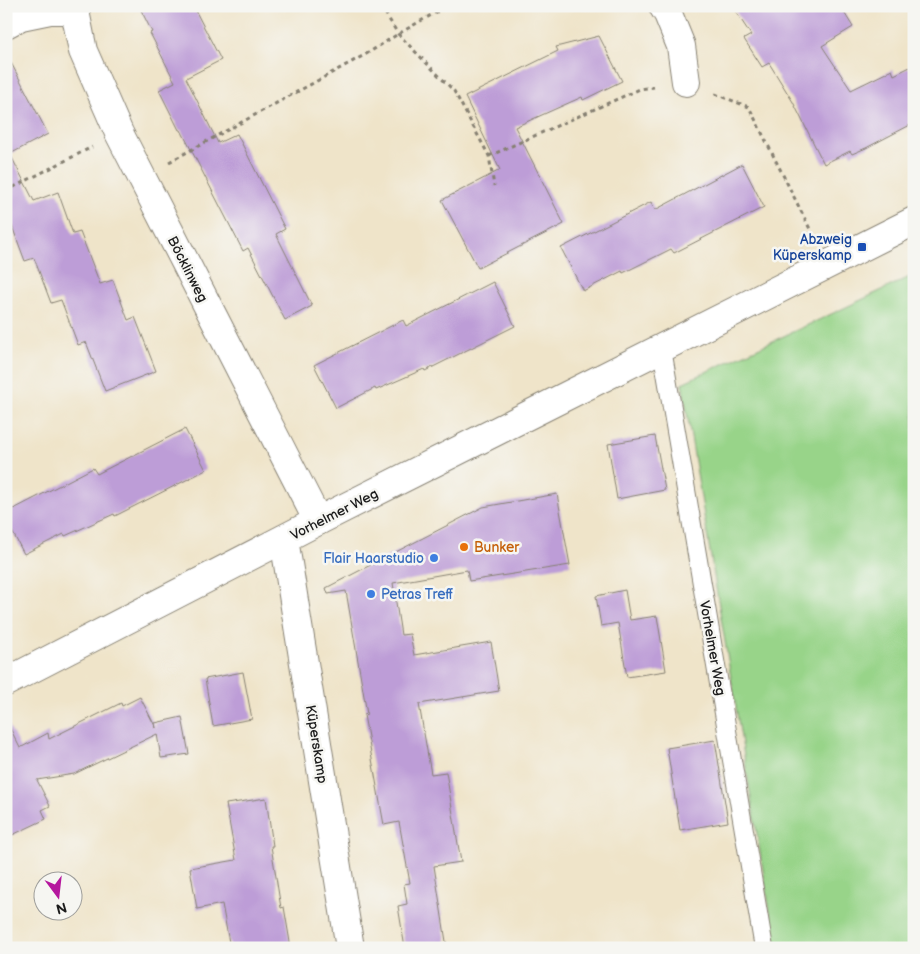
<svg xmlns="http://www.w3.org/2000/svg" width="920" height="954" font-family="'Balsamiq Sans',sans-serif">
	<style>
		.green { fill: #98d489; stroke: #5a7852 }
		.building { fill: #bd9dd7 }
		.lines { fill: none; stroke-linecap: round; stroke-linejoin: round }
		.service-casing { stroke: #868072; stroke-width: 20 }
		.minor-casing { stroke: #868072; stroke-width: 30 }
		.path { stroke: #868072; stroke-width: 3; stroke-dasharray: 4 4; stroke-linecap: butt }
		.service { stroke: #fff; stroke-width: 18 }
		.minor { stroke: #fff; stroke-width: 28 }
		.transit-dot { fill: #1a4fb4; stroke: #f6f6f2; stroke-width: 2 }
		.food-dot { fill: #e8710a; stroke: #f6f6f2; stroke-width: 2 }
		.shop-dot { fill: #3f7fe0; stroke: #f6f6f2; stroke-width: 2 }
		.labels { text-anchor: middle; stroke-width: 5; stroke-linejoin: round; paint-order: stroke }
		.transit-label { font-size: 14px; fill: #164399; stroke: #f6f6f2; text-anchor: end }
		.street-label { font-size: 14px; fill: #1c1c1c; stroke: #f6f6f2 }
		.food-label { font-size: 14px; fill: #c56008; stroke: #f6f6f2; text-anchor: start }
		.shop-label { font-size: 14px; fill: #366cbe; stroke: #f6f6f2; text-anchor: end }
	</style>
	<rect width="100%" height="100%" fill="#f6f6f2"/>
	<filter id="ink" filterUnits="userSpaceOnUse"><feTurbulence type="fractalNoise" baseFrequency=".02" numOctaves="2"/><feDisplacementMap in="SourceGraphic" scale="10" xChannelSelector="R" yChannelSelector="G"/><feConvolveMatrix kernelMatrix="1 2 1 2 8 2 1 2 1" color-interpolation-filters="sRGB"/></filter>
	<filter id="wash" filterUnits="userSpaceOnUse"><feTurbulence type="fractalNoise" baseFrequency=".0096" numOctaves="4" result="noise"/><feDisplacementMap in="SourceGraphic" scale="20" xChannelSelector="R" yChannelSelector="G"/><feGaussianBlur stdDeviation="1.12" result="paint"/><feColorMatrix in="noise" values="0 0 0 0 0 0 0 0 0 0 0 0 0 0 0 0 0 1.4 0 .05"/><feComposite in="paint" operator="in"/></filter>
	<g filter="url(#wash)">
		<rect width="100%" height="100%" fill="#efe4c9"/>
		<polygon class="green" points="914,275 914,948 776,948 682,383 825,317"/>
		<g id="blocks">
			<g class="building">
				<polygon points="139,6 193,6 221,60 186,78 218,143 237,134 285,229 276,234 312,306 285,320 248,248 243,251 181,130 179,130 159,90 175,82 150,33 152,32"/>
				<polygon points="732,6 840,6 853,27 822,46 851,90 892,70 894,75 914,65 914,123 866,148 852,154 850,151 824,164 793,102 769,63 762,67 744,39 751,35"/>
				<polygon points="599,36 622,81 583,100 582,97 515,127 564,224 478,268 442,200 500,170 465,97 558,51 556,47"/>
				<polygon points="6,53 48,134 10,154 34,201 58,192 73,234 80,232 100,284 113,280 128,320 135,317 156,371 105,391 86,342 78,345 61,300 51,303 34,258 25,261 6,210"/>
				<polygon points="742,164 764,207 674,253 671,249 623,273 622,271 583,291 561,248 651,202 655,210"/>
				<polygon points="493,282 515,326 425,371 424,369 376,390 375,388 336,408 314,365 403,320 406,326"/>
				<polygon points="185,429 206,470 115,516 114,514 65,536 64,534 24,554 6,520 6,513 93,468 97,474"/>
				<polygon points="655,436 665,490 617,499 608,444"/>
				<polygon points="557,494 570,565 469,581 467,570 393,583 401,635 410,634 414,655 491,642 499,691 419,704 431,774 446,772 461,862 434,866 447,948 405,948 398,906 407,904 404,884 410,883 399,822 384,825 364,715 367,714 346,591 328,594 326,588 483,507"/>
				<polygon points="625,590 630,620 657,616 666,671 627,677 618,623 601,626 596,596"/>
				<polygon points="243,672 252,719 213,726 205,679"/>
				<polygon points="140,697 156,728 155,723 182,717 189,754 161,758 157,734 74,774 37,780 50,806 42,810 46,819 6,838 6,720 20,748 48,733 49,739 121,703 122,706"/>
				<polygon points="715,740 728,822 680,830 667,748"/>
				<polygon points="266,798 273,846 271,846 281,908 284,907 291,948 230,948 222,904 197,909 190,868 236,860 226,804"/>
			</g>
		</g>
	</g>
	<g filter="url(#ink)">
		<use href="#blocks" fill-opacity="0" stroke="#868072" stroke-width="1"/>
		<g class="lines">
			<defs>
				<polyline id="service" points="662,349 764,948"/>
				<g id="minor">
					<polyline points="74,6 83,51 119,133 318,521"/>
					<polyline points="663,6 668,14 681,46 686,82"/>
					<polyline points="6,24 21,16 50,10 74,10"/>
					<polyline points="284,539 350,948"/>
					<polyline points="6,682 318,521 914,221"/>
				</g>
			</defs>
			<use href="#service" class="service-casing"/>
			<use href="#minor" class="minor-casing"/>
			<g class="path">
				<polyline points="381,6 398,34 454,91 489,156 494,186"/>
				<polyline points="715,94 749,107 814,237"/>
				<polyline points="489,156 640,89 654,87"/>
				<polyline points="169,162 368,53 398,34 447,6"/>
				<polyline points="6,191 92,147"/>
			</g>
			<use href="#service" class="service"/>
			<use href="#minor" class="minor"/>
		</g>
	</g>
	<rect class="transit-dot" x="857" y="242" width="10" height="10" rx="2.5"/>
	<circle class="food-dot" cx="464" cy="547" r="5"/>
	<g class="shop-dot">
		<circle cx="434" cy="558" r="5"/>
		<circle cx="371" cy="594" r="5"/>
	</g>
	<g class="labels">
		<g class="transit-label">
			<text x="852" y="244">Abzweig<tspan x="852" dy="16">Küperskamp</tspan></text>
		</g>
		<g class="street-label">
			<text transform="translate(188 269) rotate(63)" y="5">Böcklinweg</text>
			<text transform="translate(334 514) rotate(-27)" y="5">Vorhelmer Weg</text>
			<text transform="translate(713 648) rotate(80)" y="5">Vorhelmer Weg</text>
			<text transform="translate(317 744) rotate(81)" y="5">Küperskamp</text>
		</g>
		<g class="food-label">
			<text x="474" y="552">Bunker</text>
		</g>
		<g class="shop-label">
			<text x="424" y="563">Flair Haarstudio</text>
			<text x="381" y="599" text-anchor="start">Petras Treff</text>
		</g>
	</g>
	<rect width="920" height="954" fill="none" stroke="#f6f6f2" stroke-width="25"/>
	<g transform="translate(58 896) rotate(165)"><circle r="24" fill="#f6f6f2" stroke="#9f9f9c"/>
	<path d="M0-4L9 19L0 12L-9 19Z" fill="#b5179e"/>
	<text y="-8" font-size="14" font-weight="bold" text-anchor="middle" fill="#1c1c1c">N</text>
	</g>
</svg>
